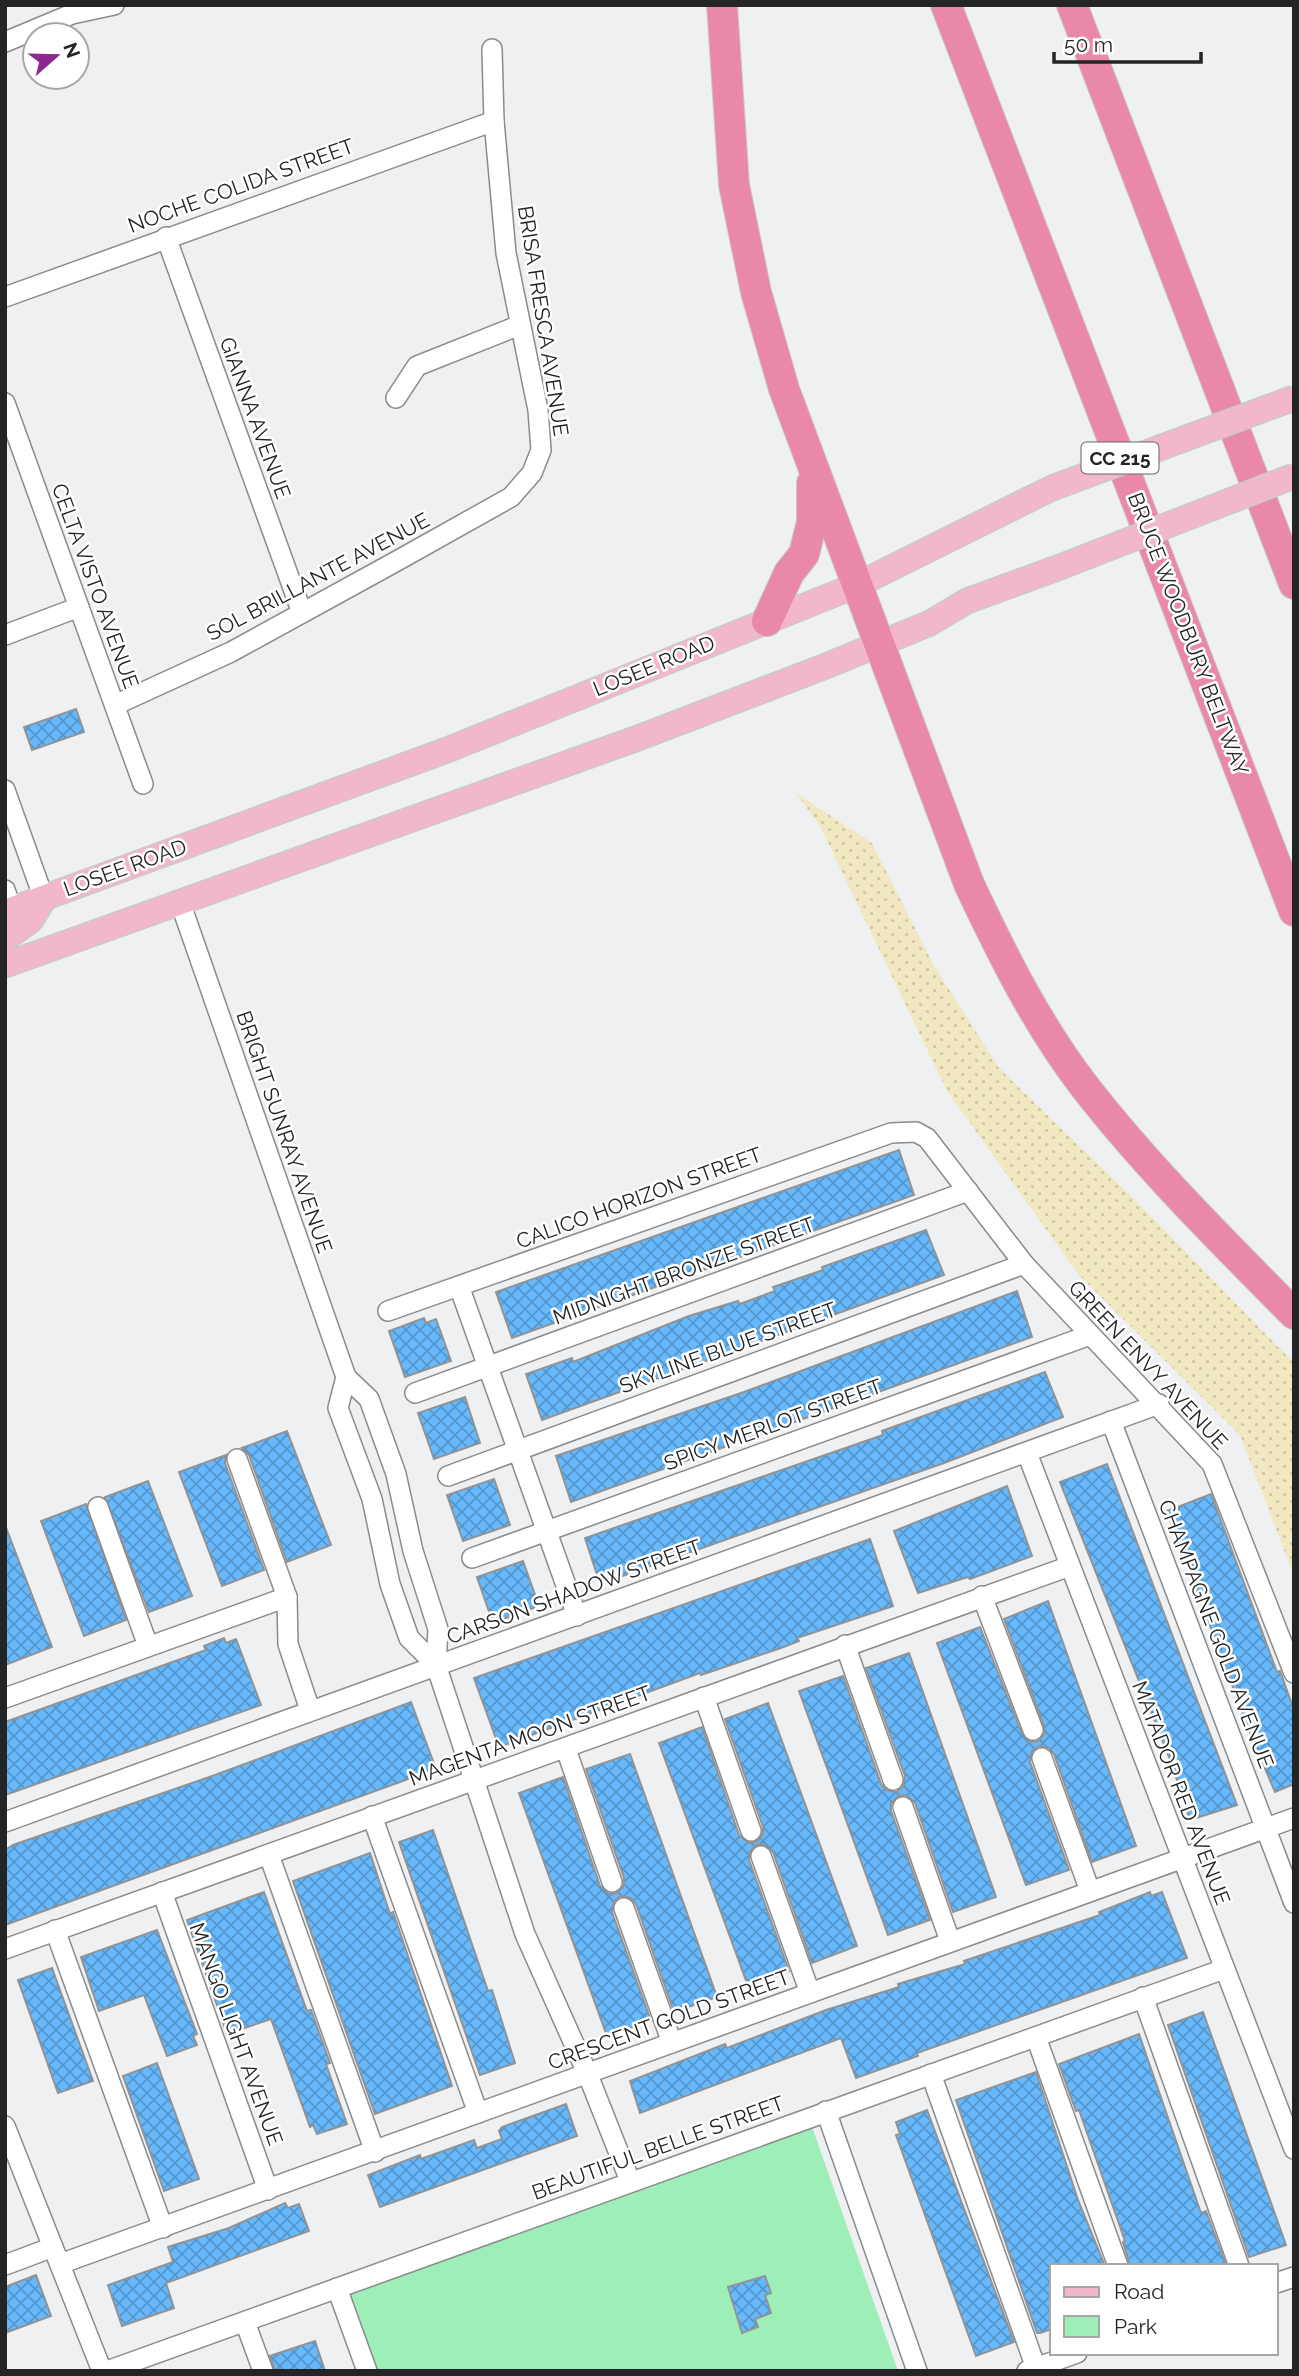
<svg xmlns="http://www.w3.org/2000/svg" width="1299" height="2376" font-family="Raleway,sans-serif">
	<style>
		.sand { fill: url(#sand-dots) }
		.green { fill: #9eeeb7 }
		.building { fill: url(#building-cross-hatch); stroke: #929395; stroke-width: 2 }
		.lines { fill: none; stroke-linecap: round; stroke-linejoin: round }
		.minor-casing { stroke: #8a8b8d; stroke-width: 22 }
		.major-casing { stroke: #cacacb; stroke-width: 27 }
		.highway-casing { stroke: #cacacb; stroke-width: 32 }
		.minor { stroke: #fff; stroke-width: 19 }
		.major { stroke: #f2b8ca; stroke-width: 24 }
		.highway { stroke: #e989a7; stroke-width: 30 }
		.major-bridge-casing { stroke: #cacacb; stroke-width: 27; stroke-linecap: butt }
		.major-bridge { stroke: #f2b8ca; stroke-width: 24 }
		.labels { text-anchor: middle; stroke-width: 5; stroke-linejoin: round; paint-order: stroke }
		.shield { fill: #fff; stroke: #656666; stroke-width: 2 }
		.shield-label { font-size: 19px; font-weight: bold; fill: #232425 }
		.street-label { font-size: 21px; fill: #232425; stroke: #fff }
	</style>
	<defs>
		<pattern id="sand-dots" width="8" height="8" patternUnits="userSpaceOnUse" patternTransform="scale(1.75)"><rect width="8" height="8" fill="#f1e7c1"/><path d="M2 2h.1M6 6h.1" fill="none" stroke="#cec6a6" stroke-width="1.8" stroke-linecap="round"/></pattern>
		<pattern id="building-cross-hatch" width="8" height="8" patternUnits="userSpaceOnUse" patternTransform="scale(1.75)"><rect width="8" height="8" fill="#67b9fc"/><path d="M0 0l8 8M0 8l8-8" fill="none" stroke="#5496cc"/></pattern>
	</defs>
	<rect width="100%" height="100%" fill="#eef0f2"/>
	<polygon class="sand" points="796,793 872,843 933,964 999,1068 1135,1200 1294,1363 1294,1576 1240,1435 1079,1275 947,1091 820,826"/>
	<polygon class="green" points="811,2124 898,2371 375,2371 347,2291"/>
	<g class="building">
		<polygon points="76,709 84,732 32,750 24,727"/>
		<polygon points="899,1150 914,1195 512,1338 496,1292"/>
		<polygon points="926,1230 944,1275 542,1420 526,1374 572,1358 573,1362 689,1316 738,1301 740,1304 775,1291 773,1287 823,1270 822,1267"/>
		<polygon points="1017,1291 1032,1337 571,1502 556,1456 744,1392"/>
		<polygon points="424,1318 426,1323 436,1319 451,1361 405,1377 389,1331"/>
		<polygon points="1045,1372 1063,1417 944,1463 600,1584 585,1538 883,1435 882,1431"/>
		<polygon points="465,1397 480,1443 434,1459 418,1413"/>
		<polygon points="287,1431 331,1545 287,1562 249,1455 242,1448"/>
		<polygon points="226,1455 225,1463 264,1570 222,1586 179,1472"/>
		<polygon points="1107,1464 1237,1805 1190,1820 1171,1762 1060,1482"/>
		<polygon points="494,1479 510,1525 463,1541 447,1495"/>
		<polygon points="148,1481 192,1596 149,1612 105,1497"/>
		<polygon points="1007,1486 1032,1556 970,1579 968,1577 918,1593 894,1531"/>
		<polygon points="1211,1494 1277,1672 1280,1671 1294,1710 1294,1784 1275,1792 1250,1733 1167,1511"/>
		<polygon points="86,1504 126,1620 84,1636 41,1521"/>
		<polygon points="5,1525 52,1647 5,1665"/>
		<polygon points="870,1539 893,1606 797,1638 799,1641 781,1648 701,1675 700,1673 499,1747 474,1678"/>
		<polygon points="523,1561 539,1606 493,1623 477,1577"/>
		<polygon points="1048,1601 1136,1846 1092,1862 1054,1754 1049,1748 1039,1746 1032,1751 1030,1762 1069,1870 1026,1885 937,1643 980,1627 1022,1734 1030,1742 1038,1741 1045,1733 1044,1726 1004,1619"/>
		<polygon points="224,1638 226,1643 236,1639 261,1705 5,1795 5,1722 206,1650 204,1646"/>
		<polygon points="909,1653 996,1897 953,1912 915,1803 906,1795 898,1796 891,1804 891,1811 930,1920 888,1935 799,1691 843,1676 881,1784 886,1790 896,1792 903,1787 905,1776 866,1668"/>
		<polygon points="411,1702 436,1769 5,1925 5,1850 13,1845 215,1775"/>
		<polygon points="768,1703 857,1946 812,1963 773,1852 764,1844 756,1845 749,1853 749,1860 789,1971 748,1986 659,1743 702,1727 739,1835 748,1843 756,1842 763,1834 763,1827 725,1719"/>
		<polygon points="630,1754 717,1997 674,2012 636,1904 631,1898 621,1896 614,1901 612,1912 651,2021 607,2036 519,1793 563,1777 600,1886 609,1894 617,1893 624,1885 624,1878 586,1769"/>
		<polygon points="433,1830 488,1991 492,1990 515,2063 480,2075 399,1842"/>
		<polygon points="370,1853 390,1914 393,1912 452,2086 375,2114 293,1881"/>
		<polygon points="264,1892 307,2011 311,2010 330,2063 326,2064 347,2124 317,2134 313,2125 310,2127 271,2019 227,2034 187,1920"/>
		<polygon points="1150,1892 1151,1896 1162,1892 1187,1958 917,2053 918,2056 856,2078 841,2038 640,2113 630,2081 725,2044 727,2048 826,2010 899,1987 898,1984 965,1964 964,1961 1100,1915 1099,1912"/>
		<polygon points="157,1930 197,2034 193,2036 197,2045 167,2056 144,1995 99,2011 81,1957"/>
		<polygon points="52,1968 93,2081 58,2093 18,1980"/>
		<polygon points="1203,2012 1286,2245 1249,2257 1168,2025"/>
		<polygon points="1139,2034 1201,2213 1206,2211 1226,2265 1130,2266 1123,2242 1125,2241 1079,2110 1076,2111 1059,2064"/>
		<polygon points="157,2063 199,2179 164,2191 123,2076"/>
		<polygon points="1036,2072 1078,2200 1105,2266 1052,2266 1052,2329 1040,2333 1037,2333 956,2100"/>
		<polygon points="566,2104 577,2136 380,2207 368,2175 420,2155 421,2159 474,2140 477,2148 502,2139 499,2131 502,2127"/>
		<polygon points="927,2110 1014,2342 976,2356 896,2135 900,2134 896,2122"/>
		<polygon points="285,2203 288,2208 299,2204 309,2231 166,2283 174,2308 122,2326 108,2285 173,2262 168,2247 229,2228"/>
		<polygon points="36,2275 51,2316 5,2333 5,2287"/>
		<polygon points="765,2276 771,2293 765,2295 771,2313 755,2319 758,2327 742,2333 728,2287"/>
		<polygon points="315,2341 325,2371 275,2371 270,2356"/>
	</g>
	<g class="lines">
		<defs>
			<g id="minor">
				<polyline points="5,42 72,14 114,5"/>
				<polyline points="166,237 302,613"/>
				<polyline points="5,297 494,121"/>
				<polyline points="396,398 417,366 520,325"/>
				<polyline points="5,403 143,784"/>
				<polyline points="5,635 79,607"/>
				<polyline points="115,705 231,652 395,562 511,497 532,473 541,450 538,410 506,253 494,121 492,49"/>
				<polyline points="5,790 44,899"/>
				<polyline points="5,890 12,910"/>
				<polyline points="180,902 346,1377 369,1399 396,1474 413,1551 438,1629 436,1665 525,1934 588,2075 630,2181"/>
				<polyline points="459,1286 577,1616"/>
				<polyline points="388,1311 891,1133 916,1132 927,1138 1024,1264 1212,1464 1294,1673"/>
				<polyline points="346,1377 338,1408 372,1499 390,1584 409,1638 436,1665"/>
				<polyline points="415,1393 968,1191"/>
				<polyline points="1111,1421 1294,1903"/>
				<polyline points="1027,1453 1294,2149"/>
				<polyline points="237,1459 287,1597 288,1644 310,1710"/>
				<polyline points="448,1476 1024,1264"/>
				<polyline points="98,1507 148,1646"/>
				<polyline points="472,1558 1090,1335"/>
				<polyline points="982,1596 1033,1730"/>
				<polyline points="845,1645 893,1780"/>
				<polyline points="704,1697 751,1831"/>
				<polyline points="5,1698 287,1597"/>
				<polyline points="566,1749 612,1882"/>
				<polyline points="1042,1758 1090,1891"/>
				<polyline points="903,1807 950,1941"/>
				<polyline points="372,1816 478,2113"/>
				<polyline points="5,1822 1159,1404"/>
				<polyline points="269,1855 375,2152"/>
				<polyline points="761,1856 810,1993"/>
				<polyline points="162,1892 268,2190"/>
				<polyline points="624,1908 672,2043"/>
				<polyline points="55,1930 163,2228"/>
				<polyline points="5,1949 1070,1566"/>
				<polyline points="1143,1997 1239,2266"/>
				<polyline points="1036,2037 1118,2266"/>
				<polyline points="931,2074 1036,2368"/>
				<polyline points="826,2111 917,2371"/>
				<polyline points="5,2126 102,2371"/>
				<polyline points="60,2264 1294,1818"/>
				<polyline points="5,2265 53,2247"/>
				<polyline points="1276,2283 1294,2277"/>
				<polyline points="337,2288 367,2371"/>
				<polyline points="245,2322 263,2371"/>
				<polyline points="107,2371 1224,1969"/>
				<polyline points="1027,2371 1077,2353"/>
			</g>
			<g id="major">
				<polyline points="5,912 447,750 857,585 1052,488"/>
				<polyline points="5,939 31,920 44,899"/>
				<polyline points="5,965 638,738 826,666 930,623 967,601 1060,567"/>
			</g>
			<g id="highway">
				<path d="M722 5 734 185 756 292 784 389 969 884C1002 954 1037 1025 1085 1087 1147 1167 1223 1242 1294 1314"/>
				<polyline points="946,5 1294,911"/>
				<polyline points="1072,5 1294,584"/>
				<polyline points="767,621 789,573 804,554 812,522 812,483"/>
			</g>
		</defs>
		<use href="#minor" class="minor-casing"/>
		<use href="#major" class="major-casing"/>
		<use href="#highway" class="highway-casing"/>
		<use href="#minor" class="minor"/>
		<use href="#major" class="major"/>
		<use href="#highway" class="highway"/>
		<defs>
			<g id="major-bridge">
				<polyline points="1052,488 1294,398"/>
				<polyline points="1060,567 1294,476"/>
			</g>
		</defs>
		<use href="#major-bridge" class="major-bridge-casing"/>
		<use href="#major-bridge" class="major-bridge"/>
	</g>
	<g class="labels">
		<rect class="shield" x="1081.5" y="442.5" width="77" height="31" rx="5"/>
		<g class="shield-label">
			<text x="1120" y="465">CC 215</text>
		</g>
		<g class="street-label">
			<text transform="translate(241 186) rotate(-20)" y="7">NOCHE COLIDA STREET</text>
			<text transform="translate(543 321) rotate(81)" y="7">BRISA FRESCA AVENUE</text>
			<text transform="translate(255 418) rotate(70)" y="7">GIANNA AVENUE</text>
			<text transform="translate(318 577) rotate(-28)" y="7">SOL BRILLANTE AVENUE</text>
			<text transform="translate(95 586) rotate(70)" y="7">CELTA VISTO AVENUE</text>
			<text transform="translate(1188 634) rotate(69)" y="7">BRUCE WOODBURY BELTWAY</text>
			<text transform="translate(654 666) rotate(-22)" y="7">LOSEE ROAD</text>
			<text transform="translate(125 868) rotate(-20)" y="7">LOSEE ROAD</text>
			<text transform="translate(284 1132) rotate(71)" y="7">BRIGHT SUNRAY AVENUE</text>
			<text transform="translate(639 1198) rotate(-20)" y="7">CALICO HORIZON STREET</text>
			<text transform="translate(684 1271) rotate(-20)" y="7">MIDNIGHT BRONZE STREET</text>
			<text transform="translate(728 1348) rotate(-20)" y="7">SKYLINE BLUE STREET</text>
			<text transform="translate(1148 1365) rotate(47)" y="7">GREEN ENVY AVENUE</text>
			<text transform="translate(773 1425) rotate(-20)" y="7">SPICY MERLOT STREET</text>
			<text transform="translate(574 1592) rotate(-20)" y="7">CARSON SHADOW STREET</text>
			<text transform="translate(1216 1634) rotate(69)" y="7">CHAMPAGNE GOLD AVENUE</text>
			<text transform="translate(530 1736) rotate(-20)" y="7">MAGENTA MOON STREET</text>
			<text transform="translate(1181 1793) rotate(69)" y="7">MATADOR RED AVENUE</text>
			<text transform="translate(669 2020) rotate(-20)" y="7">CRESCENT GOLD STREET</text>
			<text transform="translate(236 2034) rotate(70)" y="7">MANGO LIGHT AVENUE</text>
			<text transform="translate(658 2148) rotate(-20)" y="7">BEAUTIFUL BELLE STREET</text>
		</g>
	</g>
	<rect width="1299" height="2376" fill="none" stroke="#232425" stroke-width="14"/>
	<rect x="1050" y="2264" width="228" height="91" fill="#ffffff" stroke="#a7a7a8" stroke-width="2"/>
	<rect x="1064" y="2287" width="35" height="10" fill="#f2b8ca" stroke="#a7a7a8" stroke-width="2"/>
	<text x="1114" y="2299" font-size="21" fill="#232425">Road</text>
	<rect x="1064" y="2316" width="35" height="21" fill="#9eeeb7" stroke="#a7a7a8" stroke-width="2"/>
	<text x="1114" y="2334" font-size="21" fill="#232425">Park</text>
	<g transform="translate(56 56) rotate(70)"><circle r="33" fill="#ffffff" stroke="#a7a7a8" stroke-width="2"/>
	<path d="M0-5L12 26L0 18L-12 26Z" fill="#8b2990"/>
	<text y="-10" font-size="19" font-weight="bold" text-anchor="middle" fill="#232425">N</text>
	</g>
	<path d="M1054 52v10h147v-10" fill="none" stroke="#232425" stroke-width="3.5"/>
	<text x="1064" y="52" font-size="21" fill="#232425" stroke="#ffffff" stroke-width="5" paint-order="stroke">50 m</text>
</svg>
